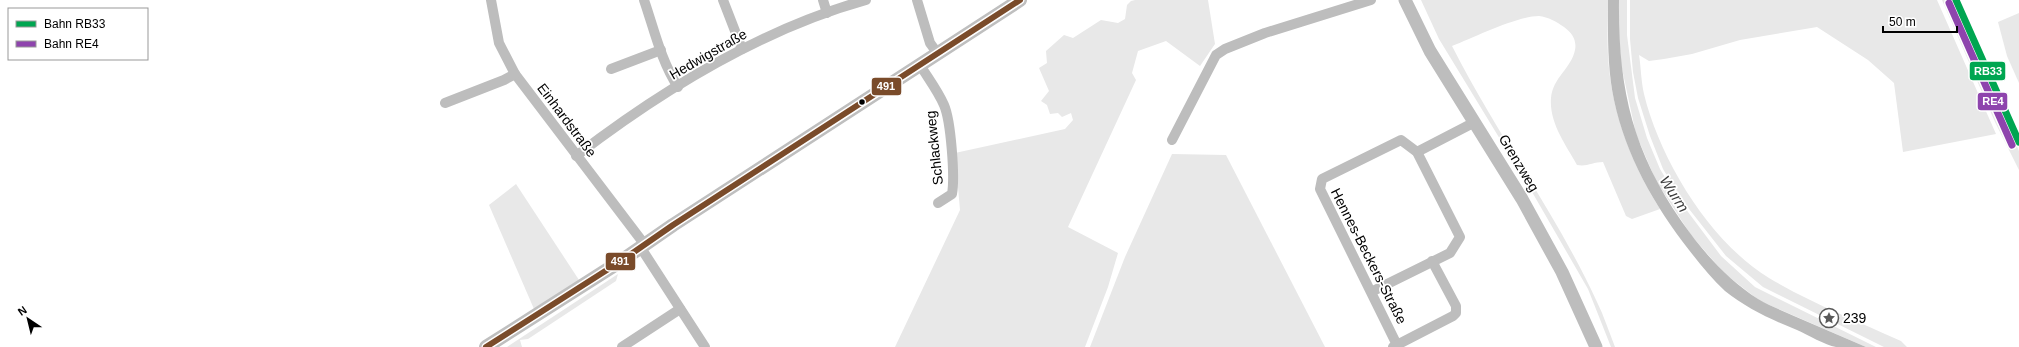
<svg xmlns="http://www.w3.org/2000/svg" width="2019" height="347" font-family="Helvetica,sans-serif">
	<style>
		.green { fill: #e8e8e8 }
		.water { fill: #bababa }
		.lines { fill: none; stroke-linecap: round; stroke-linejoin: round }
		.minor { stroke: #bdbdbd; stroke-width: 10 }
		.tertiary { stroke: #bdbdbd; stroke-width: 13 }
		.secondary { stroke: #bfbfbf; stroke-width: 14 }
		.bus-1-casing { stroke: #fff; stroke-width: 9 }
		.bus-1 { stroke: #7a4b2a; stroke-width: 6 }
		.rail-1-casing { stroke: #fff; stroke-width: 10 }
		.rail-2-casing { stroke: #fff; stroke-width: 10 }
		.rail-1 { stroke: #00a651; stroke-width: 7 }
		.rail-2 { stroke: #8e44ad; stroke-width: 7 }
		.bus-dot { fill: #000; stroke: #fff; stroke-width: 1.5 }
		.labels { text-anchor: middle; stroke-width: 3.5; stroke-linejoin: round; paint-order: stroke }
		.street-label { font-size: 14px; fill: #000; stroke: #fff }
		.poi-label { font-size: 14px; fill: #000; stroke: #fff; text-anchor: start }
		.water-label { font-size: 15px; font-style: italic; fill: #3e3e3e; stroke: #fff }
		.line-badge { stroke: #fff; stroke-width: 1.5 }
		.badge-label { font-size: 11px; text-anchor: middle; font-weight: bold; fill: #fff }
	</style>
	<rect width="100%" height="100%" fill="#fff"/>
	<g class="green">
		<polygon points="1135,0 1208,0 1215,44 1200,66 1166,41 1138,51 1132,73 1136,80 1068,227 1118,253 1108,287 1085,347 895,347 960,210 955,153 1065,129 1073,120 1071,113 1062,117 1058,113 1050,114 1047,105 1041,101 1049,91 1039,68 1047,63 1046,51 1064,35 1073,38 1101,20 1118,23 1125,19 1127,5 1131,1"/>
		<path d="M1421 0H1608C1608 18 1607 37 1608 56 1611 110 1631 163 1660 209L1632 219 1626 216 1603 162C1593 162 1587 167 1577 165 1566 145 1549 123 1551 98 1553 77 1571 69 1575 50 1577 40 1572 33 1564 27 1557 22 1548 17 1539 16 1517 16 1475 37 1452 46 1496 133 1556 213 1597 302 1604 316 1609 332 1615 347H1611L1588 289 1528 185 1439 39Z"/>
		<polygon points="1619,0 1627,0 1627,35 1635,98 1647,138 1660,169 1679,200 1721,256 1755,287 1876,347 1866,347 1760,301 1724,273 1691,235 1656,181 1636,134 1621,64 1619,36"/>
		<path d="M1630 0H1937L1996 134 1903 152 1894 83 1868 60 1817 27 1740 40 1692 54 1664 59 1649 61 1639 55C1641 67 1641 81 1644 94 1660 160 1710 242 1769 278 1811 303 1857 321 1901 341L1907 347H1884L1763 287 1726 256 1682 200 1663 169 1650 136 1638 98 1633 72 1630 39Z"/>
		<polygon points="1942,0 1951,0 2019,151 2019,170 1995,122"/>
		<polygon points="2019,13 2019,83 2007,56 1998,22"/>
		<polygon points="1172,154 1226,155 1325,347 1090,347 1125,257"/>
		<polygon points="516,184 579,280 534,309 489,205"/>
		<polygon points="618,274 616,281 528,339 520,340 522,347 507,347"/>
	</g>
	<path class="water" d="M1608 0H1619C1618 87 1632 150 1682 222 1703 252 1727 279 1758 299 1769 306 1782 310 1794 316 1818 326 1842 337 1866 347 1857 347 1845 347 1836 347 1825 345 1808 335 1797 330 1772 320 1746 308 1725 291 1712 279 1700 264 1689 250 1654 205 1626 156 1614 100 1607 67 1608 34 1608 0Z"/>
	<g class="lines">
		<g class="minor">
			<polyline points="491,0 499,43 515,74 645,245"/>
			<path d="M644 0C654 29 661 61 678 87"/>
			<polyline points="723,0 742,49"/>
			<polyline points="823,0 827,13"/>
			<polyline points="917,0 930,43 938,54"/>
			<path d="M920 65C928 78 938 91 944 105 951 121 955 177 952 194L938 203"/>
			<polyline points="611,69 661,50"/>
			<polyline points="445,103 504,80 515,74"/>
			<polyline points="1172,140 1216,55 1225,49 1265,33 1371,0"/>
			<polyline points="1417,152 1475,122"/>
			<path d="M576 156C662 90 762 29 866 0"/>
			<polyline points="641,248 705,347"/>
			<polyline points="1371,292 1450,253 1460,237 1417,152 1401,140 1322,179 1320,189 1397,345"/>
			<polyline points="622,347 680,309"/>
			<polyline points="1393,347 1453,316 1456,313 1456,306 1432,261"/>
		</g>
		<polyline class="tertiary" points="1405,0 1430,51 1522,199 1562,272 1596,347"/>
		<polyline class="secondary" points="486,347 621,261 673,225 1020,0"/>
		<defs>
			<polyline id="bus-1" points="486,347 621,261 673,225 1020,0"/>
		</defs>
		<use href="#bus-1" class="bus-1-casing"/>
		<use href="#bus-1" class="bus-1"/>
		<defs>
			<polyline id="rail-1" points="1956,0 2019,142"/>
			<polyline id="rail-2" points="1949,3 2012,145"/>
		</defs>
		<use href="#rail-1" class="rail-1-casing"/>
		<use href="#rail-2" class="rail-2-casing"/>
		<use href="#rail-1" class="rail-1"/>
		<use href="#rail-2" class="rail-2"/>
	</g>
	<defs>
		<symbol id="sight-ring" viewBox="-11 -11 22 22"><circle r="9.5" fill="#fff" stroke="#595959" stroke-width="1.5"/><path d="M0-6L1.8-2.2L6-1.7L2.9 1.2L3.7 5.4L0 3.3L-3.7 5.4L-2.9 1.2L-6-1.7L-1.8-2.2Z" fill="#595959"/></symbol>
	</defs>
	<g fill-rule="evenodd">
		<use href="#sight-ring" x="1818" y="307" width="22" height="22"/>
	</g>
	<circle class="bus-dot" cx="862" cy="102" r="3.5"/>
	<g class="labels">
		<g class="street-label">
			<text transform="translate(708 54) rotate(-30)" y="5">Hedwigstraße</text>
			<text transform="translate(567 120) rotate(53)" y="5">Einhardstraße</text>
			<text transform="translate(934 148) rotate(-96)" y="5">Schlackweg</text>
			<text transform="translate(1519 163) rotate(59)" y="5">Grenzweg</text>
			<text transform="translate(1369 256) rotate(63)" y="5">Hennes-Beckers-Straße</text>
		</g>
		<g class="poi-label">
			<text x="1843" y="323">239</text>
		</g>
		<g class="water-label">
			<text transform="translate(1674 194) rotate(57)" y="5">Wurm</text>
		</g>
	</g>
	<g class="line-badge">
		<rect x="1969" y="61" width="37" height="20" rx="4" fill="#00a651"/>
		<rect x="871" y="77" width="31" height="19" rx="4" fill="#7a4b2a"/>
		<rect x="1977" y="92" width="31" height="19" rx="4" fill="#8e44ad"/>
		<rect x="605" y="252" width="31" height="19" rx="4" fill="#7a4b2a"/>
	</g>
	<g class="badge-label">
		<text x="1988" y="75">RB33</text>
		<text x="886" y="90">491</text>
		<text x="1993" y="105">RE4</text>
		<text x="620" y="265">491</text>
	</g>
	<rect x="8" y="8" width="140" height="52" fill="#ffffff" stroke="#999999"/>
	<rect x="16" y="21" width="20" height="6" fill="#00a651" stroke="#999999"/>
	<text x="44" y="28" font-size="12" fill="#000000">Bahn RB33</text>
	<rect x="16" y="41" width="20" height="6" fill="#8e44ad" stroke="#999999"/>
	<text x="44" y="48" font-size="12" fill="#000000">Bahn RE4</text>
	<g transform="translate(28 319) rotate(325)" stroke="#ffffff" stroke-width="3" paint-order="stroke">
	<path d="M0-3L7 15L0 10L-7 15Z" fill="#000000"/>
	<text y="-6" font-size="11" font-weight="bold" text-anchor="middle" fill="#000000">N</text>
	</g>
	<path d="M1883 26v6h74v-6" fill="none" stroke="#000000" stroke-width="2"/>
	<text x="1889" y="26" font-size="12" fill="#000000" stroke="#ffffff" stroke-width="3" paint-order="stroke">50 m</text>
</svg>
